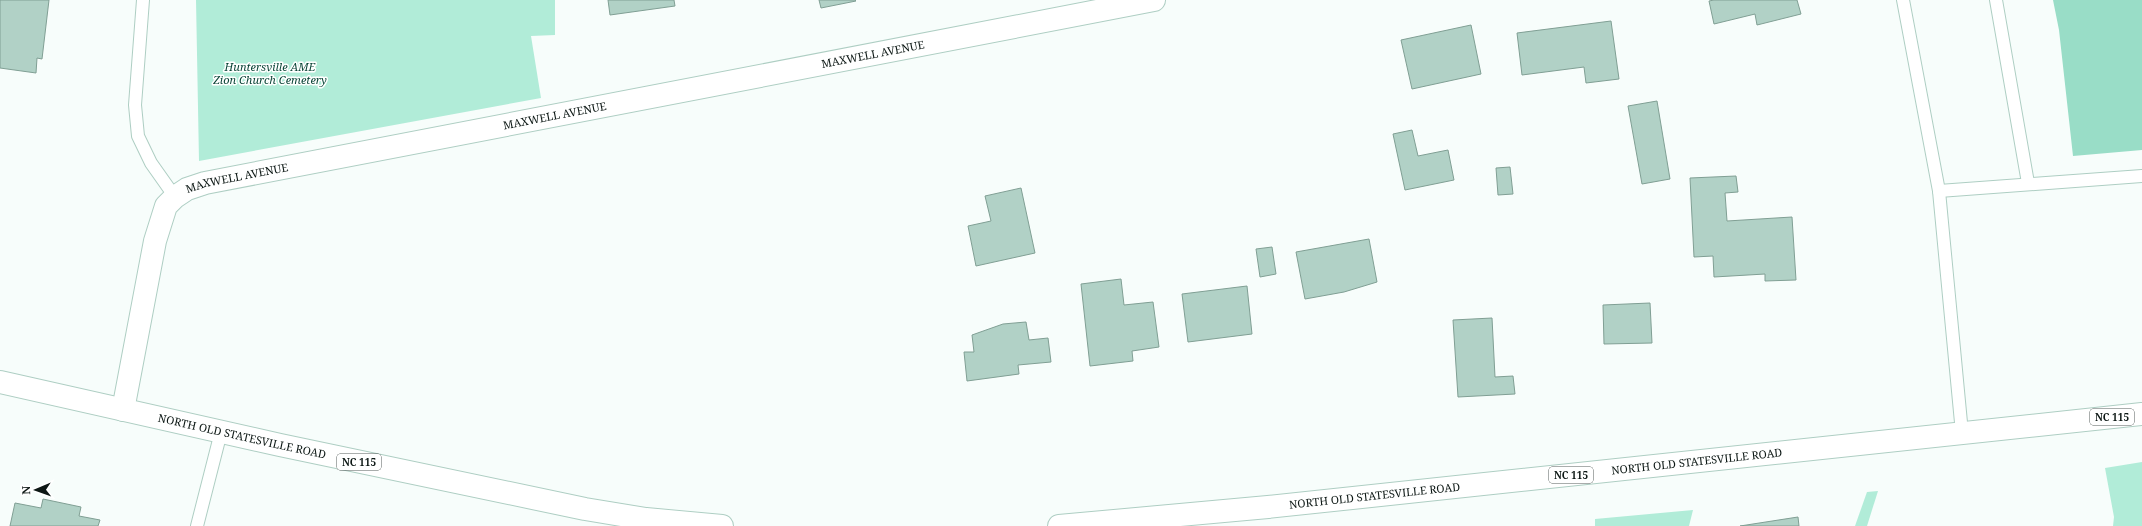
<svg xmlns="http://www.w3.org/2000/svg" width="2142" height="526" font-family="'Noto Serif',serif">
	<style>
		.green { fill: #b1ecd8 }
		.forest { fill: #99ddc7 }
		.building { fill: #b1d1c6; stroke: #809f94 }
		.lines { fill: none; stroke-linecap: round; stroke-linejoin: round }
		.service-casing { stroke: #aecec3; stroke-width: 14 }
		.minor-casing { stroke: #aecec3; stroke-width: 24 }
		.primary-casing { stroke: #aecec3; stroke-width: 24 }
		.service { stroke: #fff; stroke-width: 12 }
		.minor { stroke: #fff; stroke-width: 22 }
		.primary { stroke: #fff; stroke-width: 22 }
		.labels { text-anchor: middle; stroke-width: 3; stroke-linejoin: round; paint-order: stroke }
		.shield { fill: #fff; stroke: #555d5a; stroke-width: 1 }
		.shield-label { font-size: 10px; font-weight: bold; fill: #0c1714 }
		.street-label { font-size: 11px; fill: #0c1714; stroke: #fff }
		.park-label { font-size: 11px; font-style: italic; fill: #094436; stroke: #fff }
	</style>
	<rect width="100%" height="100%" fill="#f7fdfb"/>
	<g class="green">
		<polygon points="196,0 555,0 555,35 531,36 541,98 199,161"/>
		<polygon points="2142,462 2142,526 2113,526 2114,517 2105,468"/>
		<polygon points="1878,491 1867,526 1855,526 1867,492"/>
		<polygon points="1693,510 1689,526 1595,526 1595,519"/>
	</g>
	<polygon class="forest" points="2053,0 2142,0 2142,150 2073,156 2059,30"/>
	<g class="building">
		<polygon points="0,0 49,0 42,59 37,58 36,73 0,68"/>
		<polygon points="608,0 674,0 675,6 610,15"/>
		<polygon points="819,0 855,0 856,1 821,8"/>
		<polygon points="1714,0 1797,0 1801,14 1757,25 1755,14 1714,24 1709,1"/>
		<polygon points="1611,21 1619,79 1586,83 1584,67 1522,75 1517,33"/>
		<polygon points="1471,25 1481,74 1412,89 1401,40"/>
		<polygon points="1657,101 1670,179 1642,184 1628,106"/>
		<polygon points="1412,130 1418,156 1448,150 1454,180 1405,190 1393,134"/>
		<polygon points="1510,167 1513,194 1498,195 1496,168"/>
		<polygon points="1736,176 1738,192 1725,193 1727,221 1792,217 1796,280 1765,281 1765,274 1714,277 1713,256 1694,257 1690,178"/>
		<polygon points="1021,188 1035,253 976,266 968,226 991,221 985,196"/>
		<polygon points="1369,239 1377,282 1344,292 1305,299 1296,252"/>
		<polygon points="1272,247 1276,274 1260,277 1256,249"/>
		<polygon points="1121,279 1124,305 1153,302 1159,347 1132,351 1133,361 1090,366 1081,284"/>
		<polygon points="1247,286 1252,334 1188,342 1182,294"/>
		<polygon points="1650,303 1652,343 1604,344 1603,305"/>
		<polygon points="1492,318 1495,377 1513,376 1515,394 1458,397 1453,320"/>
		<polygon points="1026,322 1029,340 1048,338 1051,362 1018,365 1019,374 967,381 964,352 974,352 972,335 1003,324"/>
		<polygon points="43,499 81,507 79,516 100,520 98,526 10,526 15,503 41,508"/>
		<polygon points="1798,517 1799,526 1740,526"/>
	</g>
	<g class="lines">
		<defs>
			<g id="service">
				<polyline points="143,0 135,105 138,136 151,163 175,197"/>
				<polyline points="1903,0 1939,191 1962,433"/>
				<polyline points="1996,0 2028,183"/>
				<polyline points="1939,191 2142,176"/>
				<polyline points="197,526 221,432"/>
			</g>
			<g id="minor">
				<path id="s1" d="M123 410 155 241 166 206 175 197 187 189 205 183 1154 0"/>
			</g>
			<g id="primary">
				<path id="s2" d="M0 382 280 445 585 509 646 519 722 526"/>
				<path id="s3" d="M1059 526 1268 507 2142 414"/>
			</g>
		</defs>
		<use href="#service" class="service-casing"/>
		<use href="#minor" class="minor-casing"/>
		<use href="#primary" class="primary-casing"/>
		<use href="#service" class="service"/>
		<use href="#minor" class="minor"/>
		<use href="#primary" class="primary"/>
	</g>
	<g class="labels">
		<g class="shield">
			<rect x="2090" y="409" width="44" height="16" rx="3"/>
			<rect x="337" y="454" width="44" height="16" rx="3"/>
			<rect x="1549" y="467" width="44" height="16" rx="3"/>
		</g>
		<g class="shield-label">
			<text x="2112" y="421">NC 115</text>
			<text x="359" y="466">NC 115</text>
			<text x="1571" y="479">NC 115</text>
		</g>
		<g class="street-label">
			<text dy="4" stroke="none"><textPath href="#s1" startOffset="935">MAXWELL AVENUE</textPath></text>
			<text dy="4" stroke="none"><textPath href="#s1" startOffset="611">MAXWELL AVENUE</textPath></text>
			<text dy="4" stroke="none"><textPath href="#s1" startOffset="287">MAXWELL AVENUE</textPath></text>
			<text dy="4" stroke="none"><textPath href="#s2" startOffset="248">NORTH OLD STATESVILLE ROAD</textPath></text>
			<text dy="4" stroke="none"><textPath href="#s3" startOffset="641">NORTH OLD STATESVILLE ROAD</textPath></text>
			<text dy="4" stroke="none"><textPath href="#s3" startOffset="317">NORTH OLD STATESVILLE ROAD</textPath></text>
		</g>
		<g class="park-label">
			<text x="270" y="71">Huntersville AME<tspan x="270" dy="13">Zion Church Cemetery</tspan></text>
		</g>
	</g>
	<g transform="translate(36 490) rotate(268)" stroke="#ffffff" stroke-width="3" paint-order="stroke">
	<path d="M0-3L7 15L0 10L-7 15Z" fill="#0c1714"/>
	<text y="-6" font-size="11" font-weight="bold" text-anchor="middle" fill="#0c1714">N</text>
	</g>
</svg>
